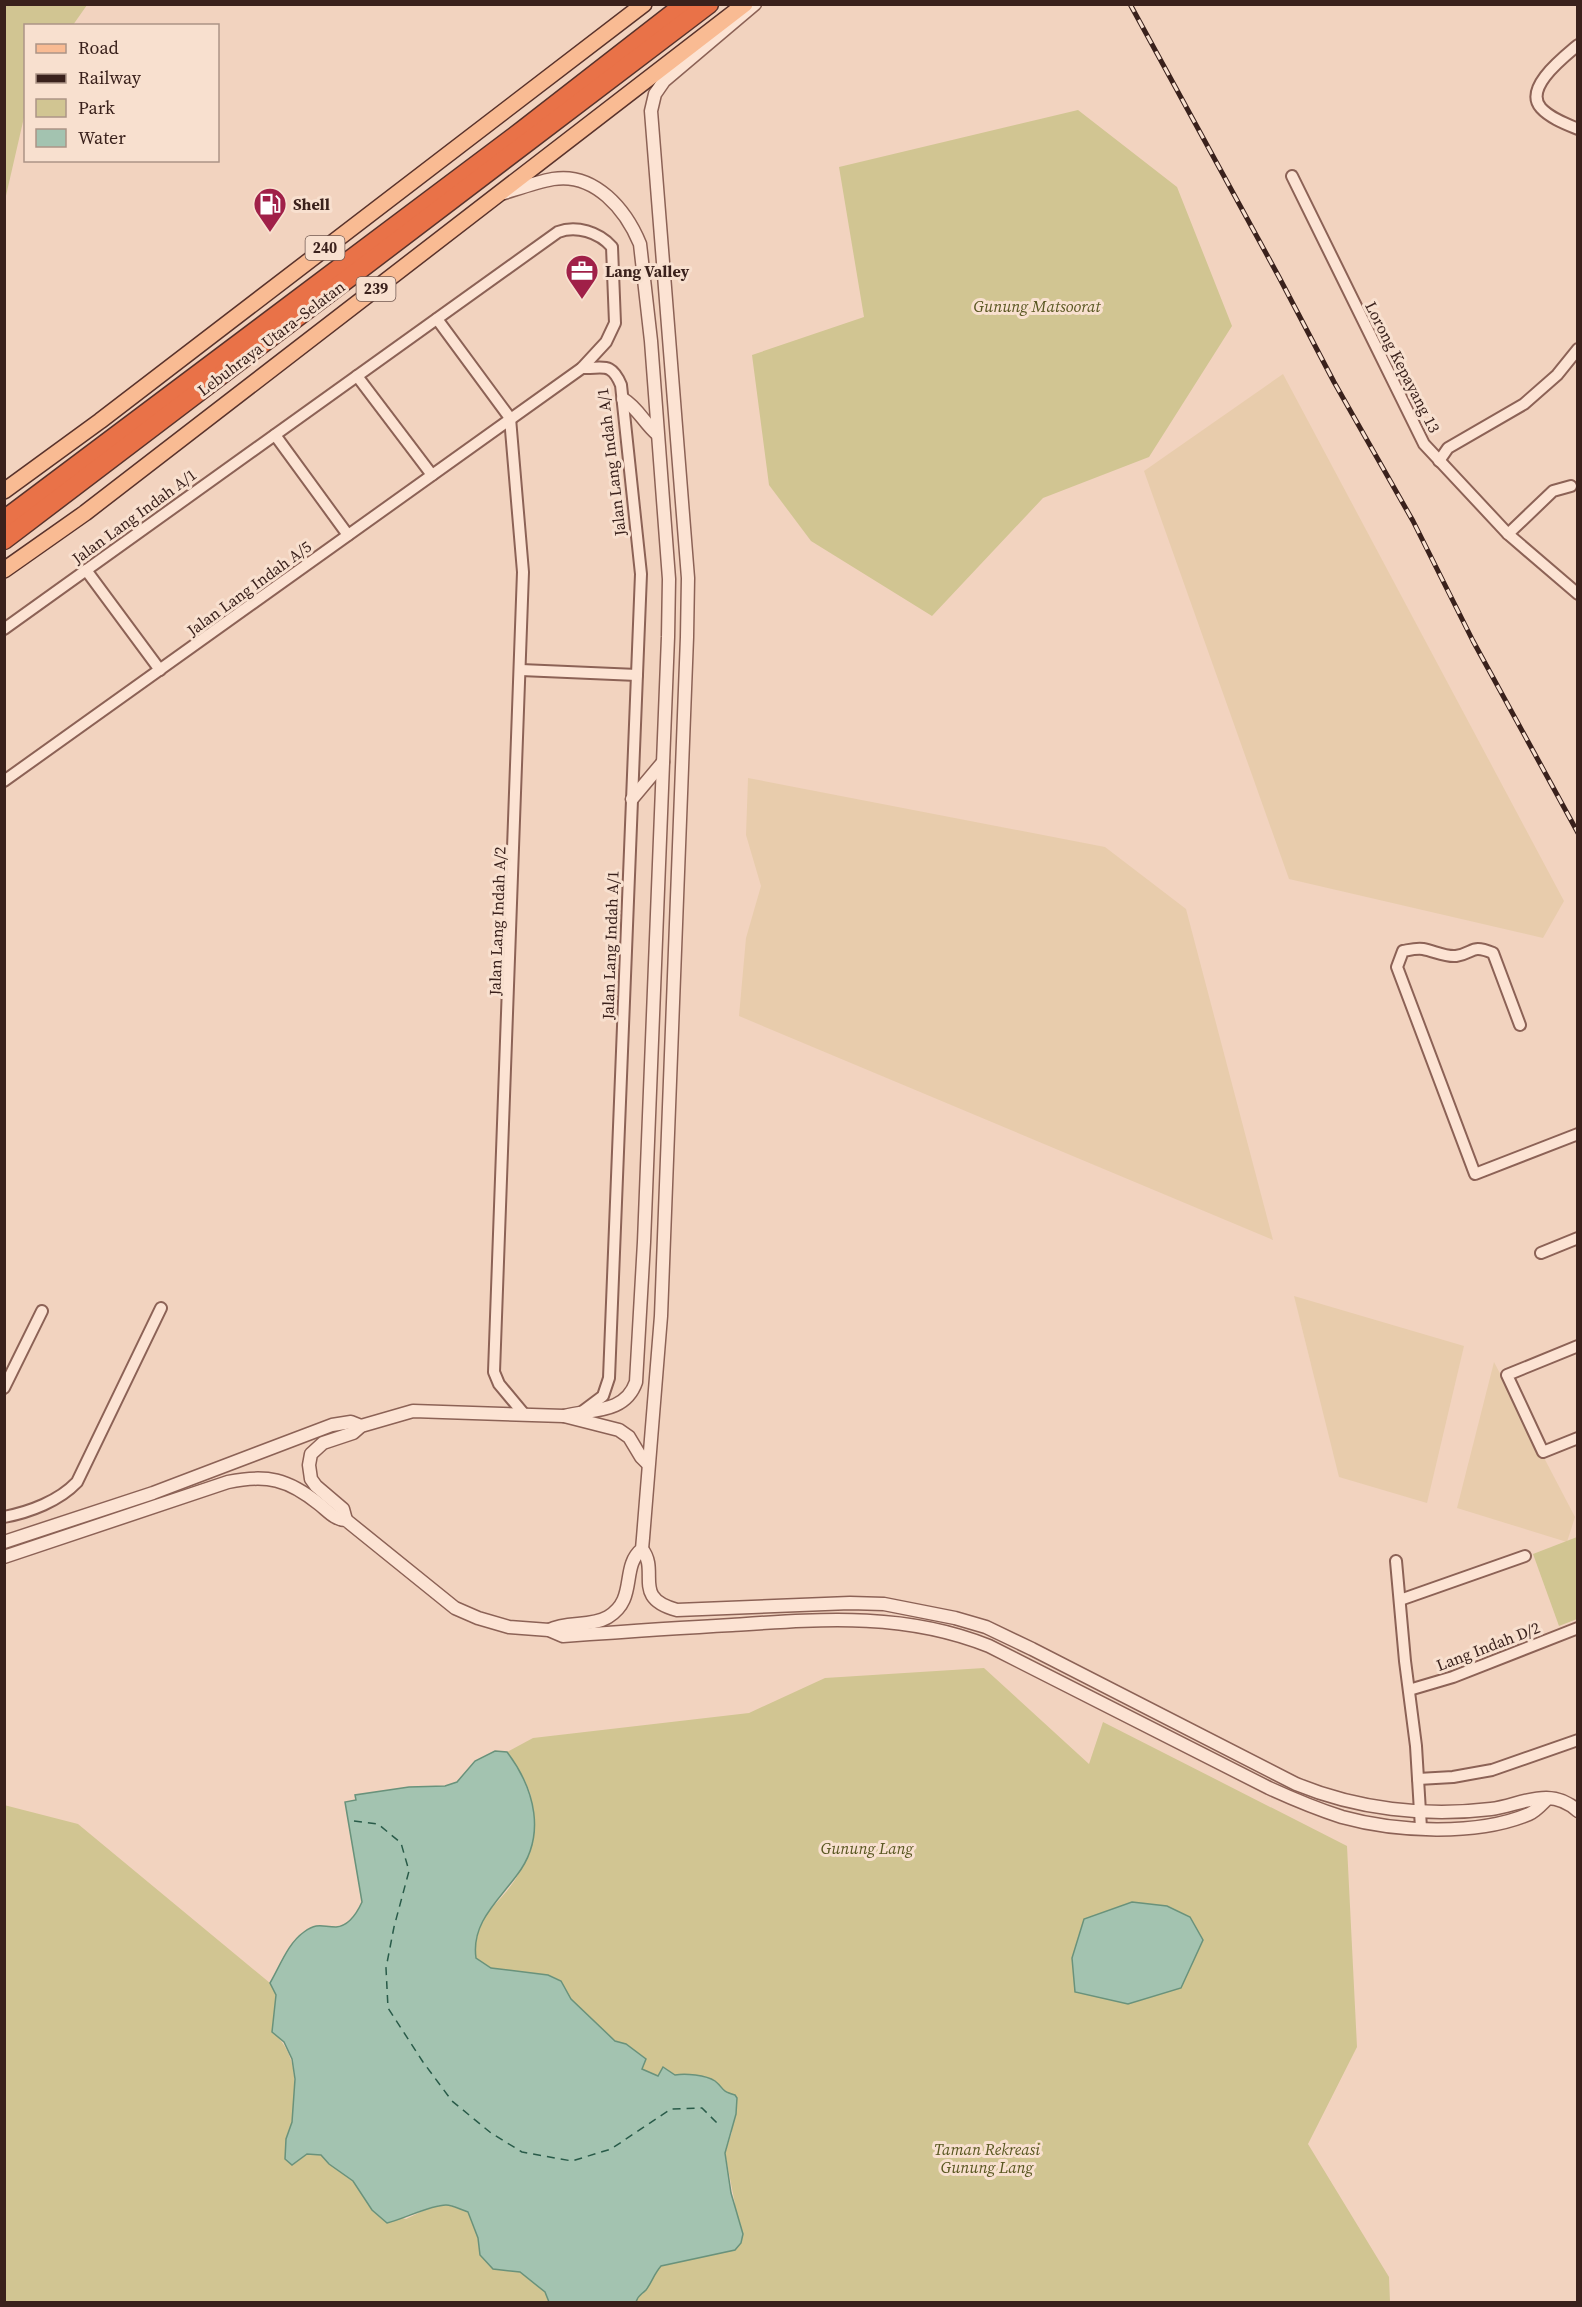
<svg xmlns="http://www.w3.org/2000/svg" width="1582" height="2307" font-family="'Source Serif 4',serif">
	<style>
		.farmland { fill: #e8ccac }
		.green { fill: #d1c592 }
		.water { fill: #a3c3b0; stroke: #69927b; stroke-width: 1.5 }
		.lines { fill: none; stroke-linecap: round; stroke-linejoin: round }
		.ferry { stroke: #295b49; stroke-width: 1.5; stroke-dasharray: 8 6; stroke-linecap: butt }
		.minor-casing { stroke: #8c6256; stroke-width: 14 }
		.tertiary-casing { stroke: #8c6256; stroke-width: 15 }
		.primary-casing { stroke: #59322b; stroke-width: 18 }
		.motorway-casing { stroke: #59322b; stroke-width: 21 }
		.minor { stroke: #fce3d3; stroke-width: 10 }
		.tertiary { stroke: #fce3d3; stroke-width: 12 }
		.primary { stroke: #f9bb93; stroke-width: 15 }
		.motorway { stroke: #e97248; stroke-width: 18 }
		.rail-casing { stroke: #3a211c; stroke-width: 5 }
		.rail { stroke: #f8e0cf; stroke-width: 3; stroke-dasharray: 9; stroke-linecap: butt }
		.labels { text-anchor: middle; stroke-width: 6; stroke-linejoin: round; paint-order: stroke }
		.shield { fill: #f8e0cf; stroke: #735a52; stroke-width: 1.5 }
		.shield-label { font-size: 15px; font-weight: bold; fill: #3a211c }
		.poi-label { font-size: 16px; font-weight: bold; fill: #3a211c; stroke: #f8e0cf; text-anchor: start }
		.park-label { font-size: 16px; font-style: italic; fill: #585620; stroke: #f8e0cf }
		.street-label { font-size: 16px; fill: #3a211c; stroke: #f8e0cf }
	</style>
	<rect width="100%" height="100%" fill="#f2d3bf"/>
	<g class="farmland">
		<polygon points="1283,374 1564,901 1543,938 1289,879 1144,471"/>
		<polygon points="748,778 1105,847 1186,909 1273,1240 739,1016 746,938 761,886 746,835"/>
		<polygon points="1294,1296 1464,1346 1427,1503 1339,1477"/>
		<polygon points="1494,1362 1575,1517 1567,1542 1457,1508"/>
	</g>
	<g class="green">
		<polygon points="5,4 87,5 73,25 26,26 25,113 5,200"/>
		<polygon points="1078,110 1177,187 1232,326 1149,457 1043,498 932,616 811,541 769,485 752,355 864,317 839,167"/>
		<polygon points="1577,1537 1577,1619 1559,1626 1533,1554"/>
		<path d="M984 1668 1089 1764 1103 1722 1347 1846 1357 2047 1308 2144 1389 2277 1390 2302H636L638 2296 645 2290 653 2274 661 2266 676 2263 735 2204 725 2153 732 2132V2094L724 2093C721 2089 718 2084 714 2081 706 2075 685 2073 675 2075L663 2067 658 2076 642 2069 626 2044 615 2041 595 2022 571 1999 561 1981 548 1975 491 1968 476 1958C470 1917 501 1905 518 1875 521 1869 532 1805 531 1797 530 1787 514 1761 507 1752L533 1738 749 1713 825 1678Z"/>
		<path d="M4 1805 78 1824 270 1983 276 1995 272 2031C299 2056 296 2085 292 2119 292 2126 286 2134 287 2142 287 2149 291 2157 293 2165L307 2154 321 2155 329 2164 353 2181 372 2210 406 2219 431 2207 447 2205 469 2212 478 2238 480 2255 493 2269 520 2272 545 2292 549 2302H5Z"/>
	</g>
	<g class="water">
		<path d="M495 1751 507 1752C535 1789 547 1836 517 1875 498 1901 471 1923 476 1958L491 1968 548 1975 561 1981 571 1999 615 2041 626 2044 646 2059 642 2069 658 2076 663 2067 675 2075C685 2073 706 2075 715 2081 725 2089 719 2090 735 2095L737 2098 736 2114 725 2153 731 2193 743 2234 741 2243 735 2250 661 2266C654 2274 652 2282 646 2290 641 2295 638 2295 636 2302H549L545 2292 520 2272 493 2269 480 2255 478 2238 468 2212C461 2210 453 2205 446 2205 430 2205 404 2219 387 2223L372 2210 353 2181 329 2164 321 2155 307 2154 292 2165 285 2159 286 2139 292 2122 295 2079 292 2059 284 2042 272 2032 276 1995 270 1983C280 1966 288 1943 304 1932 318 1922 322 1927 336 1927 349 1926 357 1913 362 1902L345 1802 356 1800 355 1795 409 1787 445 1786 457 1782 475 1761Z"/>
		<polygon points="1132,1902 1167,1906 1190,1917 1203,1940 1181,1988 1128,2004 1075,1992 1072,1958 1084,1919"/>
	</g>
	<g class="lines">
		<polyline class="ferry" points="354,1821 378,1824 401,1843 409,1871 394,1927 386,1968 388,2008 423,2062 452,2101 491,2133 522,2152 572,2161 611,2149 671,2109 702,2108 717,2123"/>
		<defs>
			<g id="minor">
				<path d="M1578 45C1564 57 1523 88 1541 108 1550 118 1566 124 1578 129"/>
				<polyline points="1292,176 1424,444 1508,534 1578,594"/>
				<polyline points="437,319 510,418"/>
				<path d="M582 368C603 369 611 361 621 385L641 574 609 1378 603 1396 583 1411"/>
				<polyline points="357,376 432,475"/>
				<polyline points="510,418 523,572 494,1372 499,1384 524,1414"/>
				<polyline points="275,435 348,535"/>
				<polyline points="1439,461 1448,448 1524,404 1557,375 1578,349"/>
				<polyline points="1508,534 1553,491 1571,486"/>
				<polyline points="86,570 160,670"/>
				<path d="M4 629 558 232C576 225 599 232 612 247L615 323 606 342 582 368 4 781"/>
				<polyline points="521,670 637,675"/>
				<path d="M1520 1025 1493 953C1470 944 1475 953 1456 956 1445 957 1434 951 1423 949 1416 948 1409 950 1403 951L1397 967 1475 1174 1578 1134"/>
				<polyline points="1541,1253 1578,1238"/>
				<polyline points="1578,1346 1507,1375 1543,1452 1578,1438"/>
				<polyline points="4,1388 42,1311"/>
				<path d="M4 1517C30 1512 59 1501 77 1482L161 1308"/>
				<polyline points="1396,1561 1405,1661 1416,1746 1421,1828"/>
				<polyline points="1400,1600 1525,1556"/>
				<polyline points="1409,1690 1453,1677 1578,1628"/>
				<polyline points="1418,1779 1453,1777 1492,1770 1578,1740"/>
			</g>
			<g id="tertiary">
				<path d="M504 193C520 188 537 182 553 179 595 172 626 210 640 244L651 341 669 579 668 637 644 1242 636 1382C625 1414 591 1409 564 1416"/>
				<path d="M623 399C638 408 644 423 657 434"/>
				<polyline points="632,799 663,762"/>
				<polyline points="346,1520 343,1509 316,1486 311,1479 309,1465 311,1454 323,1443 353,1433 361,1426 413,1411 564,1416 619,1430 629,1437 641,1457 648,1464"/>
				<polyline points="4,1542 153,1493 332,1425 351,1422 361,1426"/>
				<path d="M642 1549C660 1572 631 1598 677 1610L850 1603 884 1604 955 1618 986 1627 1032 1649 1296 1784C1357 1809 1425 1817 1491 1809 1521 1805 1550 1785 1578 1811"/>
				<path d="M4 1557 228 1482C267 1474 288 1479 319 1504 328 1511 335 1520 346 1520L455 1608 478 1618 509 1627 549 1630 563 1636C619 1632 676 1628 732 1625 821 1619 905 1612 989 1646L1269 1788C1293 1799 1317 1809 1342 1817 1396 1832 1477 1836 1529 1814 1536 1811 1542 1804 1547 1799"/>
				<path d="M549 1630C567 1621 591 1627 608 1617 638 1599 620 1567 642 1549L643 1538 661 1316 687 637 688 578 651 111 655 94 664 81 755 4"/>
			</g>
			<g id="primary">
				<polyline points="4,491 100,421 644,4"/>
				<polyline points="4,570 85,513 745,4"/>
			</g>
			<g id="motorway">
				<polyline points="4,520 523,130 685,4"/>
				<polyline points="4,540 709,4"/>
			</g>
		</defs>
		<use href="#minor" class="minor-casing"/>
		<use href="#tertiary" class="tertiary-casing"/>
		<use href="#primary" class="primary-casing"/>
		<use href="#motorway" class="motorway-casing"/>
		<use href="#minor" class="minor"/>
		<use href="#tertiary" class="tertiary"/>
		<use href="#primary" class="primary"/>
		<use href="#motorway" class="motorway"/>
		<defs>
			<polyline id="rail" points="1130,4 1279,277 1334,382 1413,521 1473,641 1578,833"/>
		</defs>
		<use href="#rail" class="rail-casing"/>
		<use href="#rail" class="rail"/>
	</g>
	<defs>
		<symbol id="fuel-pin" viewBox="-11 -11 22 30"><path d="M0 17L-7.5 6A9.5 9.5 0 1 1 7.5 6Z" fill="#a02048" stroke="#f8e0cf"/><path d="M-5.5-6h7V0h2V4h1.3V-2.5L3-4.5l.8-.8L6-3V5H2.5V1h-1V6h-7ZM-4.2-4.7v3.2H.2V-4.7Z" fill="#fff"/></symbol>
		<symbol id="office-pin" viewBox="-11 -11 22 30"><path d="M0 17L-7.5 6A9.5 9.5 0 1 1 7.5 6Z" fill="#a02048" stroke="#f8e0cf"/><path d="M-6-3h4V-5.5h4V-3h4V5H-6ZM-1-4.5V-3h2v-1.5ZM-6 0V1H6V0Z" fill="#fff"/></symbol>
	</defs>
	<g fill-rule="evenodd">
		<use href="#fuel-pin" x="251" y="185" width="38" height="52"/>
		<use href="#office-pin" x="563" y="252" width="38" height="52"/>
	</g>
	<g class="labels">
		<g class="shield">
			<rect x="305.5" y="236" width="39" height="24" rx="4.5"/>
			<rect x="356.5" y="277" width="39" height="24" rx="4.5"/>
		</g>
		<g class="shield-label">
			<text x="325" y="253">240</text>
			<text x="376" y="294">239</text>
		</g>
		<g class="poi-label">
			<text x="293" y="210">Shell</text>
			<text x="605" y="277">Lang Valley</text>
		</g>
		<g class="park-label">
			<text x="1037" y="312">Gunung Matsoorat</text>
			<text x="867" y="1854">Gunung Lang</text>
			<text x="987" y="2155">Taman Rekreasi<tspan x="987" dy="18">Gunung Lang</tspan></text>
		</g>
		<g class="street-label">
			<text transform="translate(271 338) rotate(-37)" y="6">Lebuhraya Utara–Selatan</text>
			<text transform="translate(1403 367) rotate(63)" y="6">Lorong Kepayang 13</text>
			<text transform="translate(611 462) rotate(-97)" y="6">Jalan Lang Indah A/1</text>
			<text transform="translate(134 516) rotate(-36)" y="6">Jalan Lang Indah A/1</text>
			<text transform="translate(249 588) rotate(-36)" y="6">Jalan Lang Indah A/5</text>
			<text transform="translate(497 921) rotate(-88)" y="6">Jalan Lang Indah A/2</text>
			<text transform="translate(610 945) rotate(-88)" y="6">Jalan Lang Indah A/1</text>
			<text transform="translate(1488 1646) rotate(-21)" y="6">Lang Indah D/2</text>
		</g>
	</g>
	<rect width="1582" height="2307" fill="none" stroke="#3a211c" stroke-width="12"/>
	<rect x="24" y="24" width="195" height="138" fill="#f8e0cf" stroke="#ac9487" stroke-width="1.5"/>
	<rect x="36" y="44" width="30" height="9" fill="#f9bb93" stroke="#ac9487" stroke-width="1.5"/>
	<text x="78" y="54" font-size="18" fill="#3a211c">Road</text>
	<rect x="36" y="74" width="30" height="9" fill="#3a211c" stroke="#ac9487" stroke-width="1.5"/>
	<text x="78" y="84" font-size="18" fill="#3a211c">Railway</text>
	<rect x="36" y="99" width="30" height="18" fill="#d1c592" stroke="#ac9487" stroke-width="1.5"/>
	<text x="78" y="114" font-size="18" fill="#3a211c">Park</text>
	<rect x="36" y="129" width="30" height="18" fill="#a3c3b0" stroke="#ac9487" stroke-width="1.5"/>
	<text x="78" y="144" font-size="18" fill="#3a211c">Water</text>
</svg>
